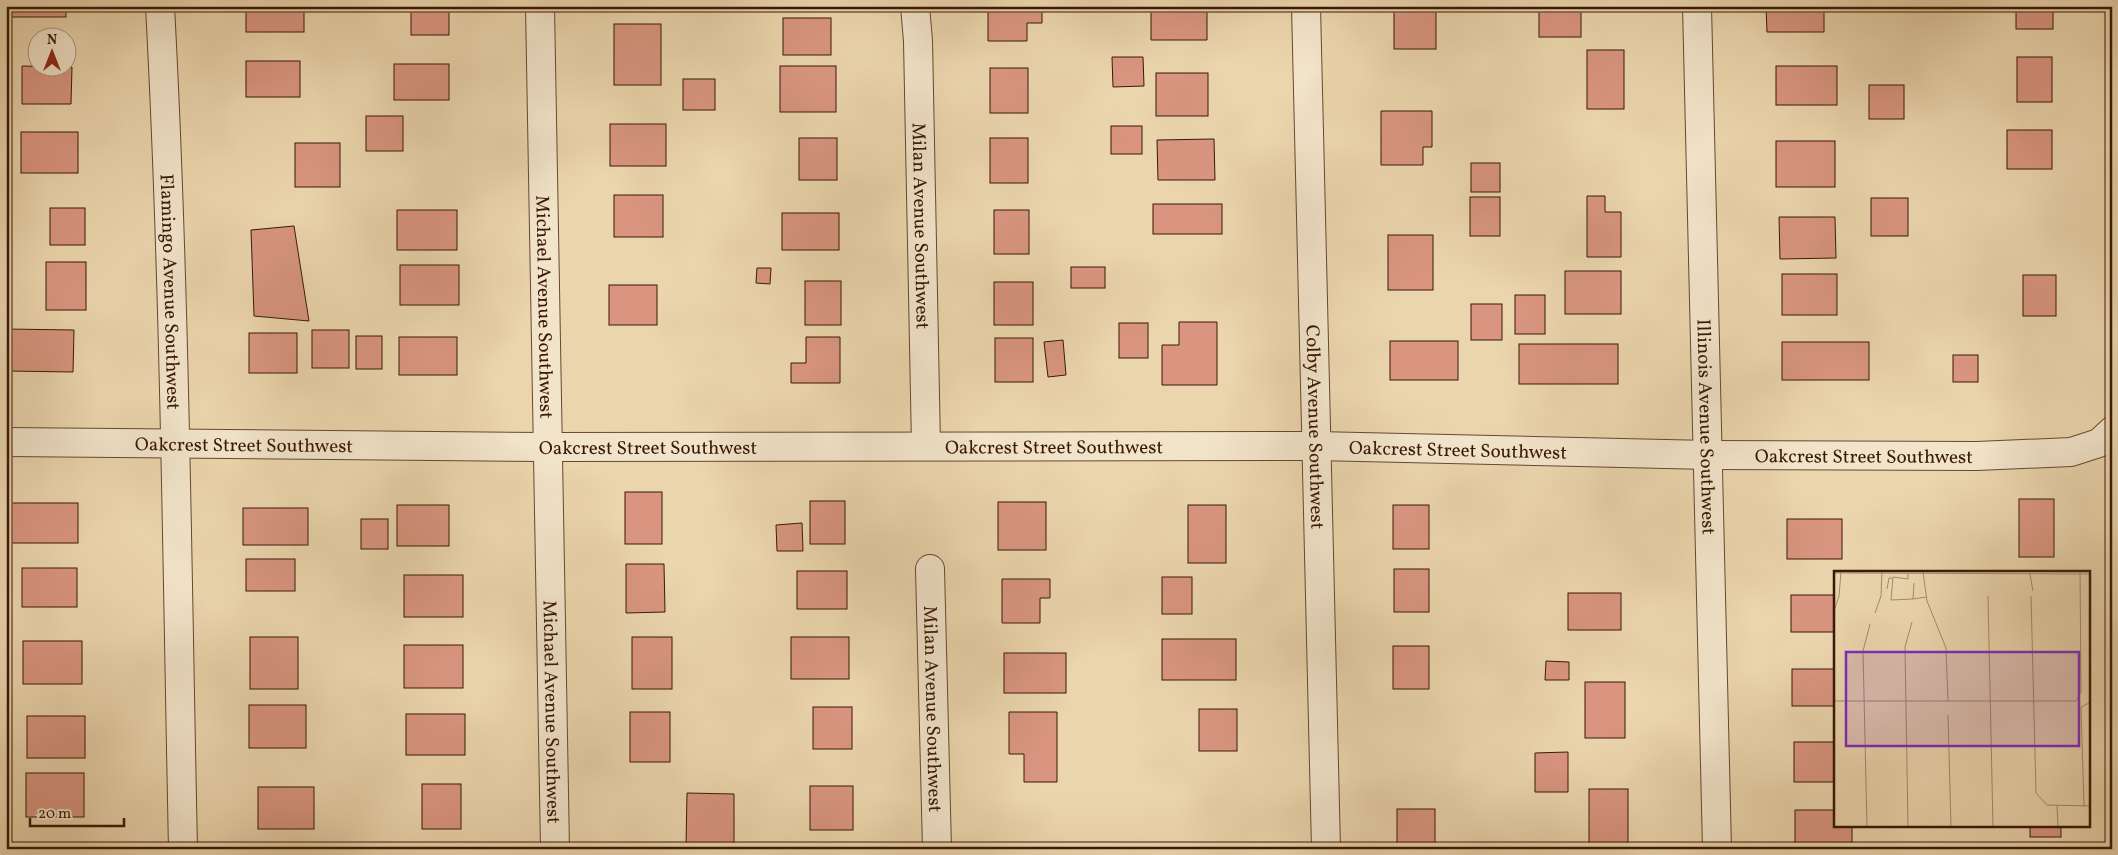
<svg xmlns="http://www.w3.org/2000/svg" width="2118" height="855" font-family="Vollkorn,serif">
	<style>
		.building { fill: #d99580; stroke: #381907 }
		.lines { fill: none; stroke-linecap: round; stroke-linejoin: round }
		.street-casing { stroke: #654830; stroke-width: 30 }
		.street { stroke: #f2e4ca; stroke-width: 28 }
		.labels { text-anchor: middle; stroke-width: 4; stroke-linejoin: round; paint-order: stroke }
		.street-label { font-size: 19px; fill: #381907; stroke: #f2e4ca }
		.inset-road { fill: none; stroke: #a38a6b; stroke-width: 1 }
		.view { fill: #7b2cbf; fill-opacity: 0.15; stroke: #7b2cbf; stroke-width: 2.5 }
		.inset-edge { fill: none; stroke: #381907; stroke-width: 2.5 }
	</style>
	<rect width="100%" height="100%" fill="#ebd5ad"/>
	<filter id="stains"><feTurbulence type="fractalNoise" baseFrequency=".004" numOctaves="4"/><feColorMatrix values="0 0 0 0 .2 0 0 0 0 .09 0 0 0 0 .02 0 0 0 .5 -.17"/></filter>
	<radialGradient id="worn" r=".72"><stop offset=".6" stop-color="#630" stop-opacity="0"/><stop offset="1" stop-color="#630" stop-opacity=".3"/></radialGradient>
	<g class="building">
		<rect x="12" y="6" width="54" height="11"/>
		<rect x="246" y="6" width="58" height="26"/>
		<rect x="310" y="6" width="31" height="2"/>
		<rect x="411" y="6" width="38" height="29"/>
		<rect x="624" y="6" width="38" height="2"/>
		<polygon points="988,6 1042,6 1042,23 1027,23 1027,41 988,41"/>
		<polygon points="1137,6 1207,6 1207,40 1151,40 1151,8"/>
		<rect x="1394" y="6" width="42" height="43"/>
		<rect x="1539" y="6" width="42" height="31"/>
		<polygon points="1766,6 1824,6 1824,32 1767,32"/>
		<rect x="2016" y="6" width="37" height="23"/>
		<rect x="783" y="18" width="48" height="37"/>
		<rect x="614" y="24" width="47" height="61"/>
		<rect x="1587" y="50" width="37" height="59"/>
		<polygon points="1112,57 1143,57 1144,86 1113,87"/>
		<rect x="2017" y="57" width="35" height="45"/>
		<rect x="246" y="61" width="54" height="36"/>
		<rect x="394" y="64" width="55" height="36"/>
		<polygon points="22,66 72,67 71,104 22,104"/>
		<rect x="780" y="66" width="56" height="46"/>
		<rect x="1776" y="66" width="61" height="39"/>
		<rect x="990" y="68" width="38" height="45"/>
		<rect x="1156" y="73" width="52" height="43"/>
		<rect x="683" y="79" width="32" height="31"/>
		<rect x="1869" y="85" width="35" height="34"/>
		<polygon points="1381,111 1432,111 1432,147 1423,147 1423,165 1381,165"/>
		<rect x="366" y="116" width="37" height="35"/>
		<rect x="610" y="124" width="56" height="42"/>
		<rect x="1111" y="126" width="31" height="28"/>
		<rect x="2007" y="130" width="45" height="39"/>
		<rect x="21" y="132" width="57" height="41"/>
		<rect x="799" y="138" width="38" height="42"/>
		<rect x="990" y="138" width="38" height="45"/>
		<polygon points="1214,139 1215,180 1158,180 1157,140"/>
		<rect x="1776" y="141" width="59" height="46"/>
		<rect x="295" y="143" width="45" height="44"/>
		<rect x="1471" y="163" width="29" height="29"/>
		<rect x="614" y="195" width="49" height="42"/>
		<polygon points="1587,196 1605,196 1605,212 1621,212 1621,257 1587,257"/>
		<rect x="1470" y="197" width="30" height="39"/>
		<rect x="1871" y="198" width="37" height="38"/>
		<rect x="1153" y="204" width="69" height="30"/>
		<rect x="50" y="208" width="35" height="37"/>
		<rect x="397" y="210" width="60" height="40"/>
		<rect x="994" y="210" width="35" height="44"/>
		<rect x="782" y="213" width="57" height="37"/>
		<polygon points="1779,217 1835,217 1836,258 1780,259"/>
		<polygon points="294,226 309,321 254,316 251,230"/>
		<rect x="1388" y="235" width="45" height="55"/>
		<rect x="46" y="262" width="40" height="48"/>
		<rect x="400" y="265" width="59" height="40"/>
		<rect x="1071" y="267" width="34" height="21"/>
		<polygon points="757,268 771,268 770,284 756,283"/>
		<rect x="1565" y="271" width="56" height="43"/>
		<rect x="1782" y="274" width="55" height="41"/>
		<rect x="2023" y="275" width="33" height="41"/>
		<rect x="805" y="281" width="36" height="44"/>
		<rect x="994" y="282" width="39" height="43"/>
		<rect x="609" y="285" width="48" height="40"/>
		<rect x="1515" y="295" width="30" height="39"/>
		<rect x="6" y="297" width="3" height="20"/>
		<rect x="1471" y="304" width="31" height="36"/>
		<polygon points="1179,322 1217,322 1217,385 1162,385 1162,345 1179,345"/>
		<rect x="1119" y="323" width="29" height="35"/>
		<polygon points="6,329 74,330 73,372 6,371"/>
		<rect x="312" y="330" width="37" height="38"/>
		<rect x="249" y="333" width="48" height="40"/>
		<rect x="356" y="336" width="26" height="33"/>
		<rect x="399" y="337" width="58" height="38"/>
		<polygon points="806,337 840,337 840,383 791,383 791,363 806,363"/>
		<rect x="995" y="338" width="38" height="44"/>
		<polygon points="1063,340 1066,375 1048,377 1044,342"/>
		<rect x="1390" y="341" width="68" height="39"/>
		<rect x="1782" y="342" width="87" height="38"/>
		<rect x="1519" y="344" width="99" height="40"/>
		<rect x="1953" y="355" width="25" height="27"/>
		<rect x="625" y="492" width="37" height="52"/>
		<rect x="2019" y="499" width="35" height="58"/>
		<rect x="810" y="501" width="35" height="43"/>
		<rect x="998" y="502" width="48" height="48"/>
		<rect x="6" y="503" width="72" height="40"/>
		<rect x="397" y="505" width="52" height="41"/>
		<rect x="1188" y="505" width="38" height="58"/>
		<rect x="1393" y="505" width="36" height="44"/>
		<rect x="243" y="508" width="65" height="37"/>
		<rect x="361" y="519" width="27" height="30"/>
		<rect x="1787" y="519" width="55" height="40"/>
		<polygon points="802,523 803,551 777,551 776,525"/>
		<rect x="246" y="559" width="49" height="32"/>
		<polygon points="626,564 664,564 665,612 626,613"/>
		<rect x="22" y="568" width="55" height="39"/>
		<rect x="1394" y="569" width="35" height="43"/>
		<rect x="797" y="571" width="50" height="38"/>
		<rect x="404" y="575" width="59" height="42"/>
		<rect x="1162" y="577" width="30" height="37"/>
		<polygon points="1002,579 1050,579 1050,598 1040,598 1040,623 1002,623"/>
		<rect x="1568" y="593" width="53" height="37"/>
		<rect x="1791" y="595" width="45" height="37"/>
		<rect x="250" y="637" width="48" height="52"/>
		<rect x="632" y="637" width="40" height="52"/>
		<rect x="791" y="637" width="58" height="42"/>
		<rect x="1162" y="639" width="74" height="41"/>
		<rect x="23" y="641" width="59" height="43"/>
		<rect x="404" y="645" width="59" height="43"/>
		<rect x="1393" y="646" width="36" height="43"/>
		<rect x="1004" y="653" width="62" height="40"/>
		<polygon points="1546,661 1569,662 1569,680 1545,680"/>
		<rect x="1792" y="669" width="44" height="37"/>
		<rect x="1585" y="682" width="40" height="56"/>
		<rect x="249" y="705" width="57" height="43"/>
		<rect x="813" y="707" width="39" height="42"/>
		<rect x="1199" y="709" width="38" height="42"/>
		<rect x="630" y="712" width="40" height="50"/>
		<polygon points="1009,712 1057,712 1057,782 1024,782 1024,754 1009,754"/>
		<rect x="406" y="714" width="59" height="41"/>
		<rect x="27" y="716" width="58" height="42"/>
		<rect x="1794" y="742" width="42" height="40"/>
		<polygon points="1568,752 1568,792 1535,792 1535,753"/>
		<rect x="26" y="773" width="58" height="44"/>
		<rect x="422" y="784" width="39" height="45"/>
		<rect x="810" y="786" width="43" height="44"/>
		<rect x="258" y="787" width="56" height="42"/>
		<rect x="1589" y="789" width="39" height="59"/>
		<polygon points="687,793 734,794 734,849 666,849 666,846 686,846"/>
		<rect x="1397" y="809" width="38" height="40"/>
		<polygon points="1795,810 1836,810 1836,826 1852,826 1852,849 1795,849"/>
		<rect x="2030" y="826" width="31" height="11"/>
		<rect x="54" y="846" width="31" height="3"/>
	</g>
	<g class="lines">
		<defs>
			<g id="street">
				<path id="s1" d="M160 6C175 287 177 568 183 849"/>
				<path id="s2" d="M540 6 555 849"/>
				<path id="s3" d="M915 6 918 41 926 446"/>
				<path id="s4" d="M1306 6 1326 849"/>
				<path id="s5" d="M1697 6 1717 849"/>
				<path id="s6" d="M6 442 548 447 1316 446 1709 455 1977 456 2071 452 2099 443 2112 431"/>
				<path id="s7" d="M930 569 937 849"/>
			</g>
		</defs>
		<use href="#street" class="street-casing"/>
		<use href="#street" class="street"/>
	</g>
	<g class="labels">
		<g class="street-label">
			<text dy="7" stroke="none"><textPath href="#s3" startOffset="220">Milan Avenue Southwest</textPath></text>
			<text dy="7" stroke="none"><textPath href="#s1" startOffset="286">Flamingo Avenue Southwest</textPath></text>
			<text dy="7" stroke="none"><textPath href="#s2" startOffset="301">Michael Avenue Southwest</textPath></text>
			<text dy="7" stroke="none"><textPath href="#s5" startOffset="421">Illinois Avenue Southwest</textPath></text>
			<text dy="7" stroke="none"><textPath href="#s4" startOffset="421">Colby Avenue Southwest</textPath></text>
			<text dy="7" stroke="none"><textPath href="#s6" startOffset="238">Oakcrest Street Southwest</textPath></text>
			<text dy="7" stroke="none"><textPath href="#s6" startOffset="642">Oakcrest Street Southwest</textPath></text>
			<text dy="7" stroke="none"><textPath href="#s6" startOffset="1048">Oakcrest Street Southwest</textPath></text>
			<text dy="7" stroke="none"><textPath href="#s6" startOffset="1452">Oakcrest Street Southwest</textPath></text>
			<text dy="7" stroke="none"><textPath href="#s6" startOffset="1858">Oakcrest Street Southwest</textPath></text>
			<text dy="7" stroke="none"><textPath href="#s7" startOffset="140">Milan Avenue Southwest</textPath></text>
			<text dy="7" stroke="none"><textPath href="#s2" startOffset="706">Michael Avenue Southwest</textPath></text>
		</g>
	</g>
	<g transform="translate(1834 571)">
		<rect width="256" height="256" fill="#ebd5ad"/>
		<path class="inset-road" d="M89 1 93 30 112 77 114 130M0 2 257 3M196 3 199 20M59 6 74 8V3M59 7 57 29 79 28M80 12 79 28 92 26M53 18 55 7H59M154 25 159 256M197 25 202 222 213 234 257 235M0 40 5 25 7 1M41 42 47 25 48 1M0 130H242L247 121 246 0M114 144 117 256M223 235 224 256M250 235 247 136 257 131M33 256 29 80 36 53M74 256 71 76 78 51"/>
		<path class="view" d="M12 81H245V175H12Z"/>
		<rect width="256" height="256" class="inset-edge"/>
	</g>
	<rect width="2118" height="855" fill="none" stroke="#ebd5ad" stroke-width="25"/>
	<rect x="8" y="8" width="2103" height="840" fill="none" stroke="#381907" stroke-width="2.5"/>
	<rect x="12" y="12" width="2093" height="830" fill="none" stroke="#381907"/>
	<g transform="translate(52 52)"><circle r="24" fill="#f2e4ca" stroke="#a8937c"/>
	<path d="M0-4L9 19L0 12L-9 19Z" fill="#8f2418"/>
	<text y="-8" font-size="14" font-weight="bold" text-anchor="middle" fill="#381907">N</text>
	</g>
	<path d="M30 818v8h94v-8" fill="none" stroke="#381907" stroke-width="2.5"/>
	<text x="38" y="818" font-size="15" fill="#381907" stroke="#f2e4ca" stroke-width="4" paint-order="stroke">20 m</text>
	<rect width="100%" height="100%" filter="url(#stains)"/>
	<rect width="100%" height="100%" fill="url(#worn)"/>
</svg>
